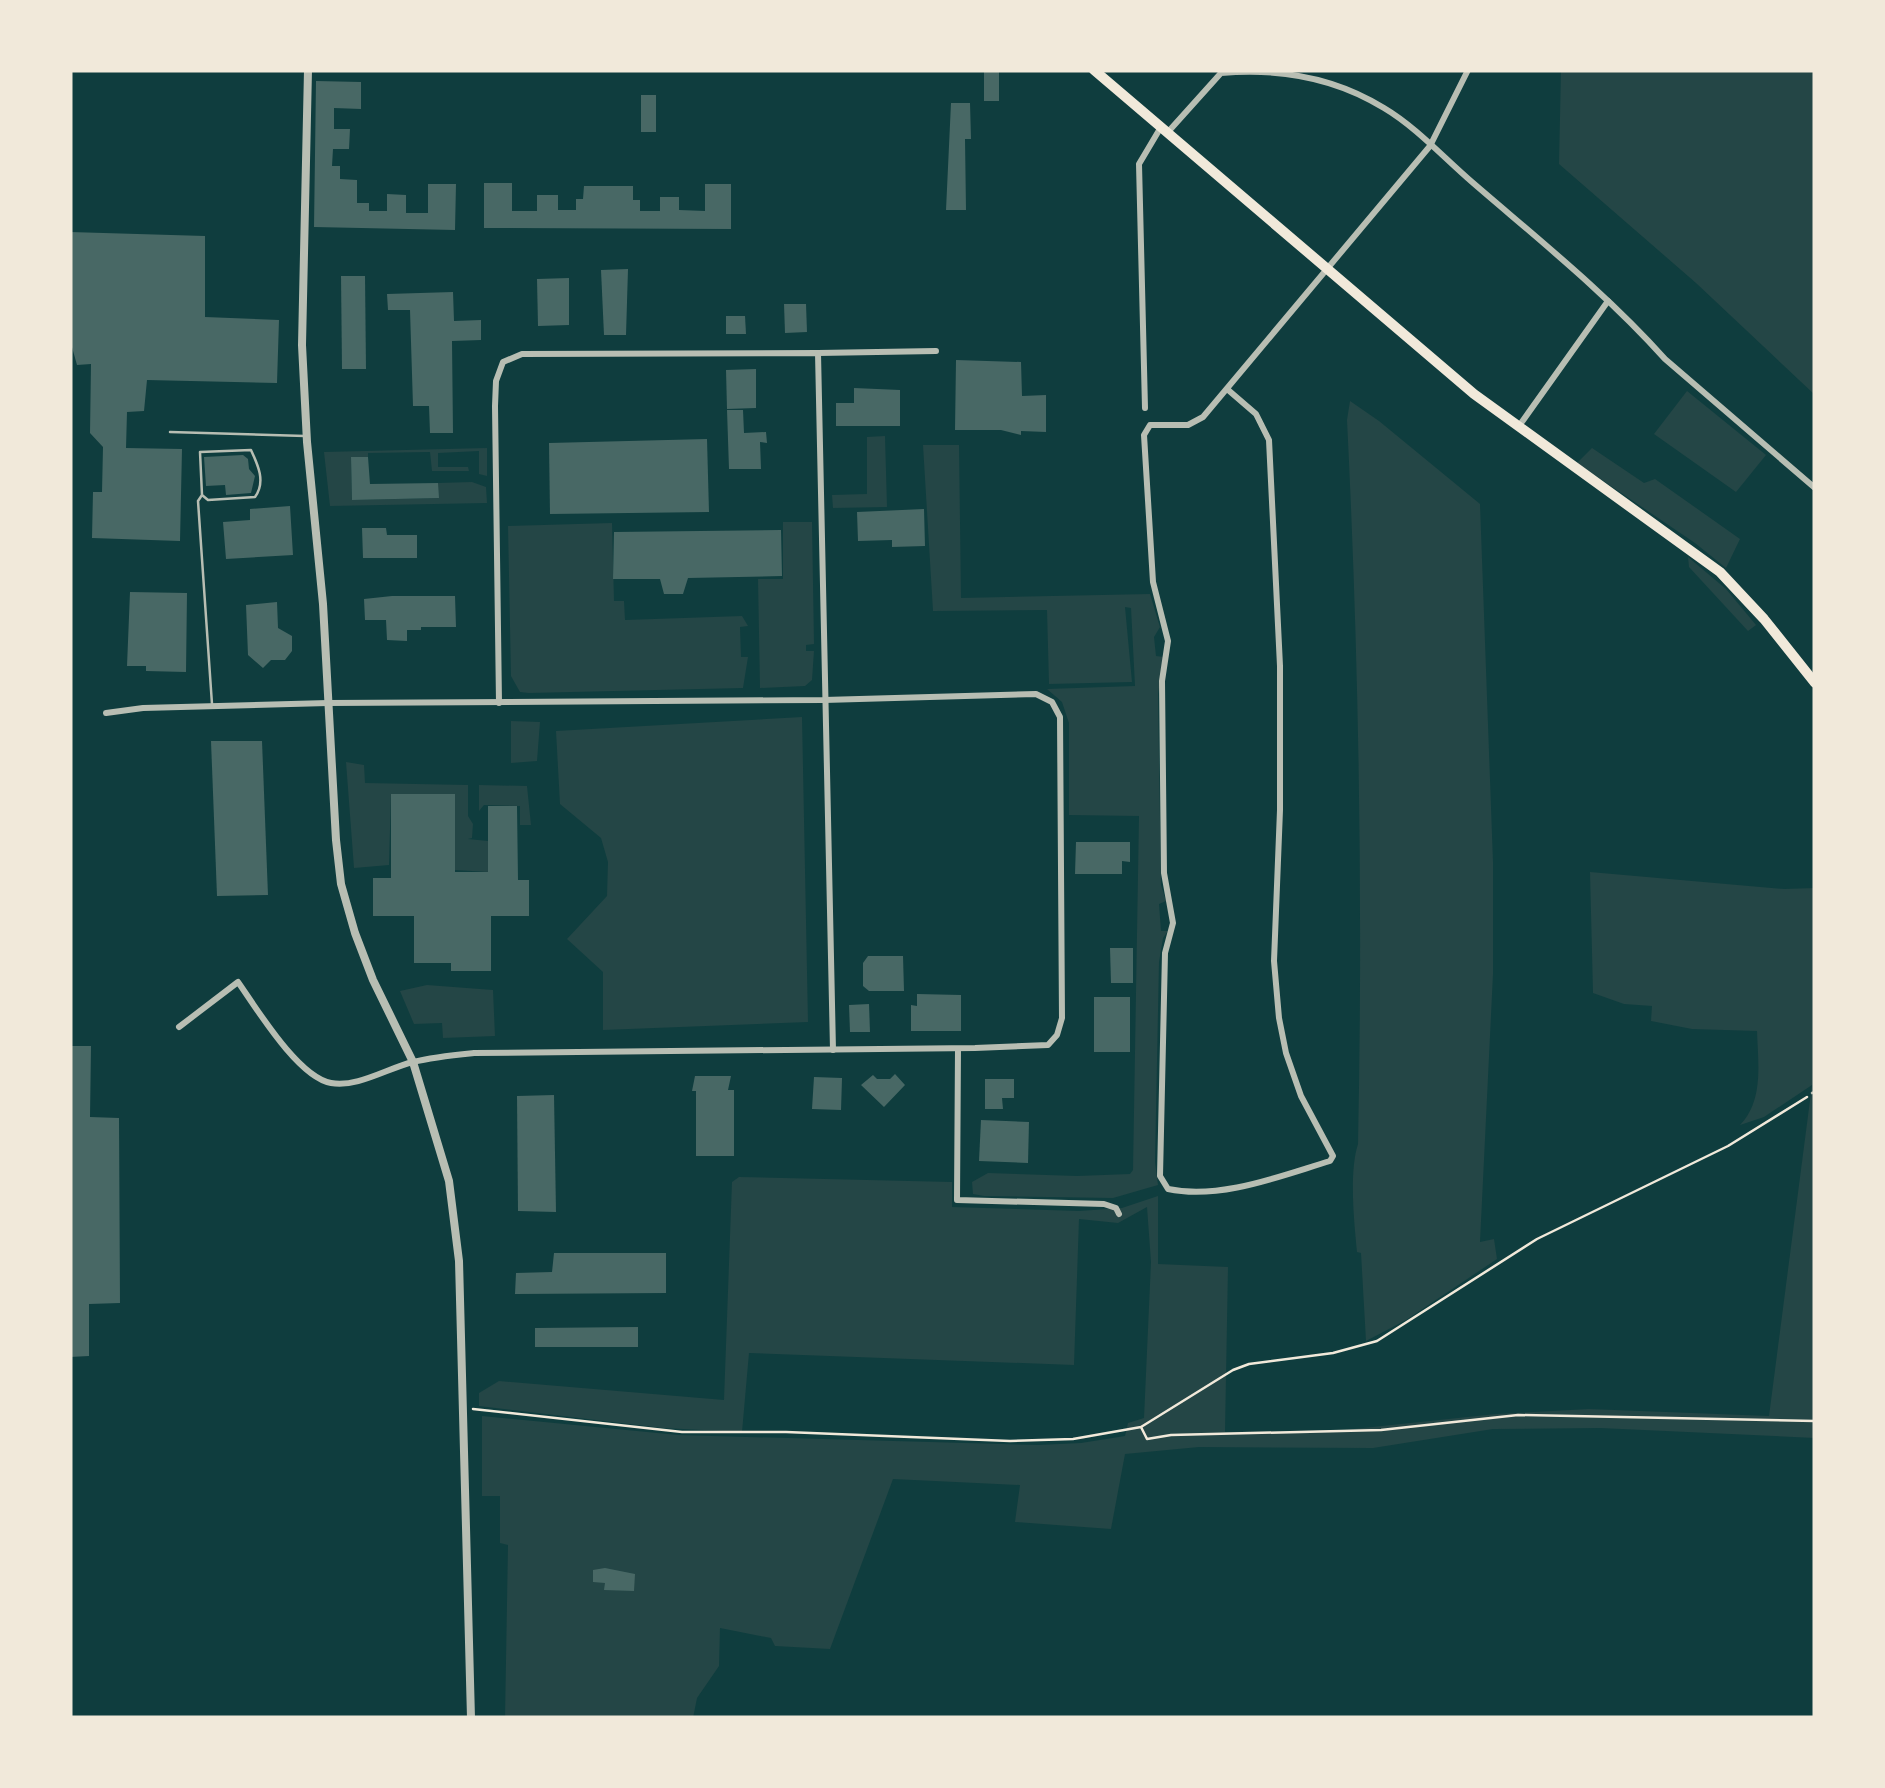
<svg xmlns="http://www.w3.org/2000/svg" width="1885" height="1788" font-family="Signika,sans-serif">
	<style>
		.green { fill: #244646 }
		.building { fill: #486865 }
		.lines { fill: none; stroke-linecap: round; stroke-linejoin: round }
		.path { stroke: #f1e9da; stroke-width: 2.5 }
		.service { stroke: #b8beb3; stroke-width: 2.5 }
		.minor { stroke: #b8beb3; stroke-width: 6 }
		.tertiary { stroke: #b8beb3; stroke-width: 8 }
		.primary { stroke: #f1e9da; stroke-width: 10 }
	</style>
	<rect width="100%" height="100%" fill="#0f3d3e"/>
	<g class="green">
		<polygon points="1561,70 1815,70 1815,395 1696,283 1559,164"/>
		<polygon points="1687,391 1766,455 1736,492 1654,434"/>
		<path d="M1350 401 1379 421 1480 504 1493 862V974L1480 1242 1494 1239 1497 1259 1406 1320 1366 1341 1361 1253 1357 1252C1354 1221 1349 1172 1358 1144 1363 903 1359 661 1347 420Z"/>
		<polygon points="885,436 887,507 833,508 832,495 867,494 867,437"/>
		<polygon points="923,445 959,445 961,598 1150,594 1160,627 1154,637 1156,656 1164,657 1158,694 1161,885 1166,901 1159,904 1161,931 1168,931 1163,938 1159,962 1155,1162 1158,1185 1113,1198 984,1196 973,1194 972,1182 988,1173 1077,1176 1130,1174 1133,1170 1139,816 1069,815 1069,723 1062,702 1047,689 1135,686 1131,608 1125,607 1132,682 1049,684 1047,610 933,611"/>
		<polygon points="487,448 487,476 479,474 479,451 438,453 438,467 468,467 469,471 432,471 430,452 368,453 368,457 351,458 352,500 438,498 438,483 472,482 486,487 487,503 330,506 324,452"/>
		<polygon points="1592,448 1644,483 1655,479 1740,539 1726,568 1695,543 1577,463"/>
		<polygon points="783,522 812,522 814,644 806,645 806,651 814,651 812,680 805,686 760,688 758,579 783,579"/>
		<polygon points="612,523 614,601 624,601 625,620 742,616 748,626 740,627 741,657 748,657 743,688 529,693 520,692 511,676 508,526"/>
		<polygon points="1688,557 1726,589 1756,625 1748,631 1689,567"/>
		<polygon points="802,717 808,1022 603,1030 603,972 567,939 607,896 608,862 601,838 560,804 556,731"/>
		<polygon points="511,721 540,722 537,761 511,763"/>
		<polygon points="346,762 364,765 365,783 468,785 468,816 473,824 472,838 468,839 488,841 488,872 455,870 454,794 391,794 389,865 354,868"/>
		<polygon points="479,785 527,786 531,825 520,825 520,806 484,805 479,811"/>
		<path d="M1590 872 1784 889 1815 888V1438L1600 1428 1493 1429 1373 1448 1199 1447 1125 1454 1111 1529 1015 1522 1020 1485 893 1479 830 1649 775 1646 771 1638 720 1628 719 1666 697 1698 693 1718H505L508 1545 500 1543V1496H482V1416L678 1435 1038 1445 1081 1443 1125 1436 1128 1423 1144 1418 1151 1262 1147 1207 1118 1223 1079 1219 1074 1365 749 1353 742 1432 663 1428 479 1406V1393L499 1381 724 1400 732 1182 739 1177 952 1182V1207L1079 1211 1122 1208 1158 1196V1264L1228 1267 1225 1432 1344 1430 1496 1414 1589 1409 1769 1416 1812 1085 1764 1117 1740 1125C1764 1100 1758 1063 1757 1031L1692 1029 1651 1021 1652 1006 1624 1004 1593 993Z"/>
		<polygon points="427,985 493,990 495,1036 443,1038 442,1023 414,1024 400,991"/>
	</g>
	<g class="building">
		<rect x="984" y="70" width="15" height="31"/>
		<polygon points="316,81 361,82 361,109 334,108 334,129 350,129 349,149 333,149 332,166 340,166 340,179 357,180 357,203 369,203 369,211 387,211 387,194 406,195 406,213 428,213 428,184 456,184 455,230 314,227"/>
		<rect x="641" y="95" width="15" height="37"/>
		<polygon points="951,103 970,103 971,139 965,139 966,210 946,210"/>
		<polygon points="484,183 512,183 512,211 537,211 537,195 558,195 558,210 576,210 576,199 583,199 584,186 633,186 633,200 640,200 640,211 660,211 660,197 679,197 679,210 705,211 705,184 731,184 731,229 484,228"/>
		<polygon points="70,232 205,236 205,317 279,320 277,383 147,380 144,411 127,412 126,448 182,449 180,541 92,538 93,492 102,492 103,447 90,433 91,364 77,365 70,340"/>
		<polygon points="628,269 626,335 604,335 601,270"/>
		<polygon points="341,276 365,276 366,369 342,369"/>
		<polygon points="569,278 569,325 538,326 537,279"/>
		<polygon points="453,292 454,321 481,320 481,340 452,341 453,433 430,433 429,406 413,406 410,310 388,310 387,294"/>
		<polygon points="784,304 806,304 807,332 785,333"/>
		<polygon points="726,316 745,316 746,334 726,334"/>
		<polygon points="956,360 1021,362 1022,396 1046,395 1046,432 1021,431 1021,435 1001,430 955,430"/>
		<polygon points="756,369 756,408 727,409 726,370"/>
		<polygon points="854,388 900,390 900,426 836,426 836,403 854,403"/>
		<polygon points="727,410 743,410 744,433 766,432 767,443 760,442 761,469 729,469"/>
		<polygon points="707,439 709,512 550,514 549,443"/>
		<polygon points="243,455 248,459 249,469 255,476 251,493 226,495 225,485 206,486 204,457"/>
		<polygon points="351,457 368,457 370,484 438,483 439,498 352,500"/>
		<polygon points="290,506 293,555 226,559 223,522 250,520 250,509"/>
		<polygon points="924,509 925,546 892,547 892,540 858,541 857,512"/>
		<polygon points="362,528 386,528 387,535 417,535 417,558 363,558"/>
		<polygon points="781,530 782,576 688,578 683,594 664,594 660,579 613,579 614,532"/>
		<polygon points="130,592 187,593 186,672 146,671 146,666 127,666"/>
		<polygon points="392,596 455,596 456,627 421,627 421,630 407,630 407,641 387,640 386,620 365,620 364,599"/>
		<polygon points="277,602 278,628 292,636 292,651 285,660 271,660 263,668 248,655 246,605"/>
		<polygon points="211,741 262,741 268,895 217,896"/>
		<polygon points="391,794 455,794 455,872 488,872 488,806 517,806 518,880 529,880 529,916 491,916 491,971 451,971 451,963 414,963 414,916 373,916 373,878 391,878"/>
		<polygon points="1076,842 1130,842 1130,862 1122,861 1122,874 1075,874"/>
		<polygon points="1110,948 1133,948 1133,983 1111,983"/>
		<polygon points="868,956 903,956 904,991 869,991 863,986 863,963"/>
		<polygon points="917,994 961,995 961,1031 911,1031 911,1005 917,1006"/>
		<rect x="1094" y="997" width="36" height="55"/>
		<polygon points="869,1004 870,1032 850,1032 849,1005"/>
		<polygon points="70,1046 91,1046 90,1117 119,1118 120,1303 89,1304 89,1356 70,1357"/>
		<polygon points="895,1074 905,1085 884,1107 861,1085 873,1075 877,1079 890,1079"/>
		<polygon points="695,1076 731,1076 728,1090 734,1090 734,1156 696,1156 696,1091 692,1091"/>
		<polygon points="814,1077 842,1078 841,1110 812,1109"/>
		<polygon points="985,1079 1014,1079 1014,1098 1002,1098 1003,1109 985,1109"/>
		<polygon points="554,1095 556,1212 518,1211 517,1096"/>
		<polygon points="981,1120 1029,1122 1028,1163 979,1161"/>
		<polygon points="554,1253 666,1253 666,1293 515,1294 516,1273 552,1272"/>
		<polygon points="638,1327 638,1347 535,1347 535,1328"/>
		<polygon points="605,1568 635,1574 634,1591 604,1590 605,1583 593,1582 593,1570"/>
	</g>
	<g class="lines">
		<g class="path">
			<polyline points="473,1409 682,1432 786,1432 1010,1441 1073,1439 1141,1427 1233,1370 1249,1364 1333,1353 1377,1341 1537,1239 1728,1146 1807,1097"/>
			<polyline points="1141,1427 1147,1439 1171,1435 1381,1430 1518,1415 1815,1421"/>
		</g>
		<g class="service">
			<polyline points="170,432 305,436"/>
			<path d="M202 495 208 500 255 497C266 482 258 465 251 450L200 452 202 495 198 501 212 704"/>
			<polyline points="1812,1093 1815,1092"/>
		</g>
		<g class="minor">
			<path d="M1168 132 1221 73C1279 68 1334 77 1384 108 1416 127 1444 158 1472 182 1538 239 1607 294 1665 359L1815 488"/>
			<polyline points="818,353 936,351"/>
			<path d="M1227 389 1256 414 1269 440 1280 666V810L1274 961 1279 1018 1286 1053 1301 1096 1333 1156 1330 1161C1280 1176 1220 1200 1168 1189L1160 1176 1165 953 1173 923 1164 873 1162 681 1168 641 1153 582 1144 435 1150 425H1188L1203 417 1430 146 1468 70"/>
			<polyline points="1145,408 1139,164 1161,127"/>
			<polyline points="1519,426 1608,301"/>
			<polyline points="499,703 495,406 496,381 503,362 522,354 818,353 833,1050"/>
			<path d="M106 713 143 708 328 703 824 700 1036 694 1052 702 1060 717 1062 1018 1057 1035 1048 1045 975 1048 474 1053C454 1055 433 1057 413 1062 388 1068 357 1088 331 1083 298 1077 257 1009 238 982L179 1027"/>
			<polyline points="958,1049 957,1200 1104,1204 1116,1208 1119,1214"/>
		</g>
		<polyline class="tertiary" points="308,70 302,345 307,442 323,604 336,840 341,884 355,933 373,980 413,1062 449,1181 459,1261 471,1718"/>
		<polyline class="primary" points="1094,70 1474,394 1720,572 1764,619 1815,683"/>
	</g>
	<rect width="1885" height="1788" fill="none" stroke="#f1e9da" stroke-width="145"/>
</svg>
